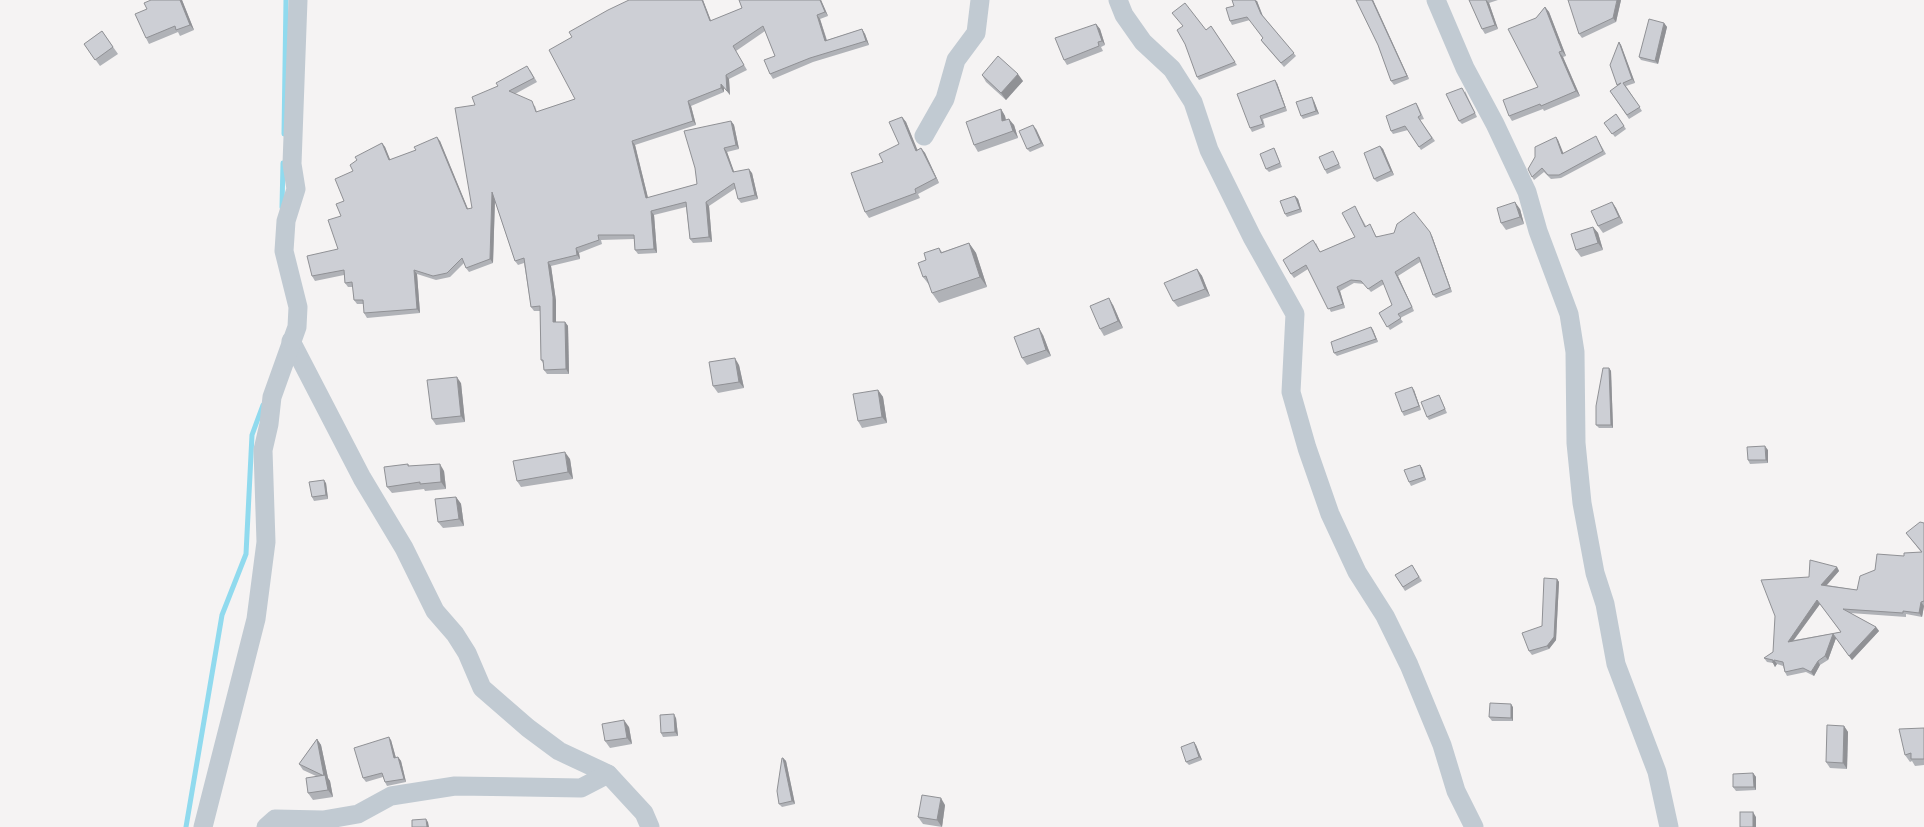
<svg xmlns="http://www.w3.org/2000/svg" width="1924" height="827" font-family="'Roboto Condensed',sans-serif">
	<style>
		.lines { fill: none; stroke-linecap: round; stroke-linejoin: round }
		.stream { stroke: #90daee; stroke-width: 5 }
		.minor { stroke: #c1cad2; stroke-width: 19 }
		.wall { fill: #b0b2b7; fill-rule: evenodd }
		.shaded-wall { fill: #909195 }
		.building { fill: #cdcfd5; stroke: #909195; fill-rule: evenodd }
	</style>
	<rect width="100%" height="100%" fill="#f5f3f3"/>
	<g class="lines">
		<g class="stream">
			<polyline points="284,134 286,0"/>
			<polyline points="282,207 283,163"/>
			<polyline points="186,827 222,615 246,554 252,435 263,405"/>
		</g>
		<g class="minor">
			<polyline points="1118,0 1124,15 1143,42 1172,69 1193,102 1209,150 1252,237 1295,314 1291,392 1307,448 1330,514 1357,572 1385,616 1409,665 1442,745 1456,791 1474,827"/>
			<polyline points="1436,0 1465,68 1495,124 1527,192 1538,231 1569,314 1575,352 1576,443 1582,503 1595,573 1605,604 1616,664 1657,772 1669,827"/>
			<polyline points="924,136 945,99 956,60 976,33 980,0"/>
			<polyline points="291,341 362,478 404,548 435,611 455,634 467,653 482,688 528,728 559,751 608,774 644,813 650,827"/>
			<polyline points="203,827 256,619 266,542 263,450 269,424 272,397 297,327 298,307 284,251 286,221 296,189 292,164 298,0"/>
			<polyline points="266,827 275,819 323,820 358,814 391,796 455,786 581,788 608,774"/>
		</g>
	</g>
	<g class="wall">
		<polygon points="151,0 182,0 194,30 180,36 178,32 149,44 146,38 147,9"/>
		<polygon points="629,0 703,0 711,21 742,8 739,0 821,0 828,16 820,19 827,40 862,29 865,34 869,45 813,62 773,79 770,74 775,56 765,31 736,51 747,70 729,79 730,95 724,88 724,92 691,106 696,125 635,145 648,198 697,184 731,121 734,125 739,149 727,152 734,172 752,173 758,199 741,203 738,199 736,188 709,206 712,242 693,243 690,239 686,207 654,215 657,253 638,254 635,250 634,239 601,240 602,244 579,253 580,259 551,266 556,301 556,322 565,322 568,326 569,374 547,374 544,370 543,363 541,360 540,311 534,311 531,307 524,263 518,265 515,261 495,201 493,263 469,272 466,268 464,263 450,277 436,280 417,274 420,313 367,318 364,313 364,304 357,304 354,300 353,287 348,287 345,283 344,275 315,281 312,276 338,249 341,216 344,201 357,160 382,143 385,147 390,160 440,141 468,209 472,208 475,105 498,86 530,70 537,82 515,94 535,106 537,112 575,99 572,37"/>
		<polygon points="1356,0 1373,0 1409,79 1394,85 1391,81 1378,45"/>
		<polygon points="1469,0 1498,0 1489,3 1498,29 1485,34 1482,29"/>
		<polygon points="1621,0 1616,22 1582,38 1579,34"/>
		<polygon points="1257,1 1263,16 1296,56 1284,67 1263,43 1261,40 1263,38 1250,20 1232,25 1230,21"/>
		<polygon points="1545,7 1549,12 1566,56 1563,57 1580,96 1544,111 1543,109 1512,121 1509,116 1538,87 1536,18"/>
		<polygon points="1664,23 1667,27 1658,64 1641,60 1639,57"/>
		<polygon points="1096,24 1100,29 1105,45 1101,47 1103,51 1067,65 1064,60"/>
		<polygon points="1211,26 1237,65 1199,80 1197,77 1206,30"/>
		<polygon points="102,31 118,54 100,66 84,44"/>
		<polygon points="1619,42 1621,45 1635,83 1626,86 1642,111 1629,119 1610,91 1618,86 1617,85"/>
		<polygon points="982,75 1023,81 1006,100 986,82"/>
		<polygon points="1277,83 1287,111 1263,119 1265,127 1252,132 1250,128"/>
		<polygon points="1465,91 1477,117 1462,124 1459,121"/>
		<polygon points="1314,101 1319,114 1303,119 1301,116"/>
		<polygon points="1416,103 1418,106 1424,119 1420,120 1435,141 1421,150 1408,130 1393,134 1391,131"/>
		<polygon points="1001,109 1005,116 1006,120 1014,125 1018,138 978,152 974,145"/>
		<polygon points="1616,114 1626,129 1615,137 1604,123"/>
		<polygon points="902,117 906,122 917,150 921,148 925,153 939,183 918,194 920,198 869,218 865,212 883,162 899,144"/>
		<polygon points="1036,129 1044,146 1030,152 1027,149"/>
		<polygon points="1556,137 1558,140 1563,154 1598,140 1606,154 1561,178 1551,179 1544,172 1534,180 1532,177"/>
		<polygon points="1380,146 1383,149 1394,175 1377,182 1374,179"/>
		<polygon points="1274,148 1276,152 1282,167 1269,172 1266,169"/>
		<polygon points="1335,155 1341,168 1327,174 1325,170"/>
		<polygon points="1295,196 1298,199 1302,212 1287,217 1285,214"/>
		<polygon points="1612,202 1616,208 1623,223 1603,233 1598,226"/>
		<polygon points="1520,209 1524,224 1506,230 1501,223"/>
		<polygon points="1357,210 1366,226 1372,228 1376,236 1432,236 1452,292 1436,298 1433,295 1420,262 1398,276 1414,311 1400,318 1403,322 1390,330 1379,313 1392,305 1384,284 1371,292 1364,284 1354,283 1340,291 1345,308 1331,312 1308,269 1294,278 1291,274 1316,243 1320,252 1355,237"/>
		<polygon points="1593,227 1598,233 1603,250 1581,257 1576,250"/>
		<polygon points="969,243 976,253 987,287 939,303 932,293 930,286 923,277 926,260 939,248 942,252"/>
		<polygon points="1197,269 1202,276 1210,296 1178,307 1173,301"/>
		<polygon points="1113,305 1123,328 1104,336 1100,329"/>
		<polygon points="1371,327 1373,330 1378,342 1337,356 1334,353"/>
		<polygon points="1043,335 1051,356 1027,365 1022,358"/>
		<polygon points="739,365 744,388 718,393 713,386"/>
		<polygon points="1609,368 1611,371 1613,428 1599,428 1596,425"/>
		<polygon points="461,383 465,422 436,425 432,419"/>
		<polygon points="878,390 883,397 887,423 862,428 858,421"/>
		<polygon points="1414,390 1421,410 1404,416 1402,412"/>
		<polygon points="1439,395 1441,399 1447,413 1429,420 1427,417"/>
		<polygon points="1768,450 1768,463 1750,464 1748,460"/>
		<polygon points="570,459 573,479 521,487 517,481"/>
		<polygon points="408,464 409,466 444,471 446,489 425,491 424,489 392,493 387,487"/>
		<polygon points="1420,465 1422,468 1426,480 1411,486 1409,482"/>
		<polygon points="326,483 328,499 314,501 312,497"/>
		<polygon points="456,497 461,504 464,526 443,528 438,522"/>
		<path d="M1924 523V606L1922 617 1906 614V617L1850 613 1876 627 1879 631 1852 660 1836 638 1828 660 1820 665 1814 676 1806 672 1787 676 1785 672 1783 666 1777 664 1775 667 1773 663 1767 662 1764 658 1773 652 1809 577 1837 567 1839 571 1827 585 1857 590 1875 570 1904 556 1921 552 1906 533ZM1820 604 1841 632 1794 640Z"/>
		<polygon points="1412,565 1422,581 1405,591 1395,575"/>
		<polygon points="1557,579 1559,582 1556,640 1549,649 1532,655 1529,651 1542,626"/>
		<polygon points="1513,707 1513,721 1492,721 1489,717"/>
		<polygon points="676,718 678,736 663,737 661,733"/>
		<polygon points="1844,726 1848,732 1847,769 1830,768 1826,762"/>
		<polygon points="629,727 632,744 610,748 605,741"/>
		<polygon points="1924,728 1924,765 1915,766 1912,761 1910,762 1905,755"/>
		<polygon points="317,739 321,745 328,778 330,781 333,797 313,800 308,793 316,776 303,770 299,764"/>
		<polygon points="391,740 396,758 398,757 401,761 406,782 387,786 385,782 383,777 366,782 363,778"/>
		<polygon points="1196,745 1202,760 1189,765 1186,762"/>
		<polygon points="783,758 786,761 795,804 782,807 779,804"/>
		<polygon points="1753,773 1756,777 1756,790 1736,791 1733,787"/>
		<polygon points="945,805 942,827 923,824 918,817"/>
	</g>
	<g class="shaded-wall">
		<polygon points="180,0 182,0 194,30 190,25"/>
		<polygon points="702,0 703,0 713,26 710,21"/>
		<polygon points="820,0 821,0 828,16 825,12"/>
		<polygon points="1255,0 1257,1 1263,17 1261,14"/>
		<polygon points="1372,0 1373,0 1409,79 1407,76"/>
		<polygon points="1486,0 1489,3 1498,29 1495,25"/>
		<polygon points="1617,0 1621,0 1616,22 1613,18"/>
		<polygon points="1545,7 1549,12 1566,56 1562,51"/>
		<polygon points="817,15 820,19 828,45 825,41"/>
		<polygon points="1664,23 1667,27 1658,64 1655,61"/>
		<polygon points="1096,24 1100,29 1105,45 1102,41"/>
		<polygon points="862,29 865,34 869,45 866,41"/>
		<polygon points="1619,42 1621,45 1635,83 1632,79"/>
		<polygon points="1559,52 1563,57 1580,96 1576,91"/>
		<polygon points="1018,74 1023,81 1006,100 1001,93"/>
		<polygon points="726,75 729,79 730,95 727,91"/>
		<polygon points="1275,80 1277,83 1287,111 1285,107"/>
		<polygon points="721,84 724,88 724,92 721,88"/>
		<polygon points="1312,97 1314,101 1319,114 1316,111"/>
		<polygon points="688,101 691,106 696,125 693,121"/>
		<polygon points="1001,109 1005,116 1007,127 1002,121"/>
		<polygon points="902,117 906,122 920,156 916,151"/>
		<polygon points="1009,119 1014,125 1018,138 1013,131"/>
		<polygon points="731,121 734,125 739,149 736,145"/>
		<polygon points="1033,125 1036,129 1044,146 1041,143"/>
		<polygon points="437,137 440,141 470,214 467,209"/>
		<polygon points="1556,137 1558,140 1565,157 1562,154"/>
		<polygon points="632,141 635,145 649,202 646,198"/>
		<polygon points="382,143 385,147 392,164 389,160"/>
		<polygon points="1380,146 1383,149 1394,175 1391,171"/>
		<polygon points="724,148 727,152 736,177 733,172"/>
		<polygon points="921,148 925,153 939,183 936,178"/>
		<polygon points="749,169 752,173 758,199 755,195"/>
		<polygon points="492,192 495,197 493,263 490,259"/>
		<polygon points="1295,196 1298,199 1302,212 1300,209"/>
		<polygon points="706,202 709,206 712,242 709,237"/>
		<polygon points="1515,202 1520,209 1524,224 1520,217"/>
		<polygon points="1612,202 1616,208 1623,223 1619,217"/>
		<polygon points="651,211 654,215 657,253 654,249"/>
		<polygon points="1593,227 1598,233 1603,250 1598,243"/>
		<polygon points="1430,232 1432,236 1452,292 1450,288"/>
		<polygon points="969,243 976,253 987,287 980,277"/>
		<polygon points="576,248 579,253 580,259 577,255"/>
		<polygon points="548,262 551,266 556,301 556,326 553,322"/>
		<polygon points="1197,269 1202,276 1210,296 1205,289"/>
		<polygon points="414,270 417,274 420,313 417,309"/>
		<polygon points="1395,272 1398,276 1414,311 1412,307"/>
		<polygon points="1337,287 1340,291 1345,308 1343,304"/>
		<polygon points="1109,298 1113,305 1123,328 1118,321"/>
		<polygon points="565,322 568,326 569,374 566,369"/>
		<polygon points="1371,327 1373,330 1378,342 1376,339"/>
		<polygon points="1039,328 1043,335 1051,356 1046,350"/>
		<polygon points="735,358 739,365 744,388 739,382"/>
		<polygon points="1609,368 1611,371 1613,428 1611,425"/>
		<polygon points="457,377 461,383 465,422 461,416"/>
		<polygon points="1412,387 1414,390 1421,410 1419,406"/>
		<polygon points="878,390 883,397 887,423 882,417"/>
		<polygon points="1765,446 1768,450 1768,463 1766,460"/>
		<polygon points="565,452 570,459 573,479 568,472"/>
		<polygon points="440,464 444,471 446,489 441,482"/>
		<polygon points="1420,465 1422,468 1426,480 1424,477"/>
		<polygon points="324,480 326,483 328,499 326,495"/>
		<polygon points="456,497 461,504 464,526 459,519"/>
		<polygon points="1837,567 1839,571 1824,588 1821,585"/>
		<polygon points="1557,579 1559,582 1556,640 1549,649 1547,646"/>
		<polygon points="1817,600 1820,604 1790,645 1788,642"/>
		<polygon points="1921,602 1924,606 1922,617 1919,613"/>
		<polygon points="1876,627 1879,631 1852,660 1849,656"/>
		<polygon points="1833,634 1836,638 1828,660 1825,656"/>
		<polygon points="1774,660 1777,664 1775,667 1773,663"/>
		<polygon points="1818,661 1820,665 1814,676 1811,672"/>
		<polygon points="1511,704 1513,707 1513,721 1511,718"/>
		<polygon points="674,714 676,718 678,736 675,732"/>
		<polygon points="624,720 629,727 632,744 627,738"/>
		<polygon points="1844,726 1848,732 1847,769 1843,763"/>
		<polygon points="389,737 391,740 397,762 394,758"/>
		<polygon points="317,739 321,745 328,778 330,781 333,797 328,790 324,776"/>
		<polygon points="1194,742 1196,745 1202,760 1199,757"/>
		<polygon points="398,757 401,761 406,782 404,779"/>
		<polygon points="783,758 786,761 795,804 792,801"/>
		<polygon points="1753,773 1756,777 1756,790 1754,787"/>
		<polygon points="941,798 945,805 942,827 937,820"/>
		<polygon points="1753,812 1756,817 1756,827 1753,827"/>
		<polygon points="426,819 428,822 429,827 427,827"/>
	</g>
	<g class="building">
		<polygon points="151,0 180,0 190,25 176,30 175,26 146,38 135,14 147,9 144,3"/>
		<polygon points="629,0 702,0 710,21 742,8 739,0 820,0 825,12 817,15 825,41 862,29 866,41 810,58 770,74 764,60 775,56 763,26 733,46 744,65 726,75 727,91 721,84 721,88 688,101 693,121 632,141 646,198 697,184 695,168 684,131 731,121 736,145 724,148 733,172 749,169 755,195 738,199 734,183 706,202 709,237 690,239 686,202 651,211 654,249 635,250 634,235 598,235 599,240 576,248 577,255 548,262 553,297 553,322 565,322 566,369 544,370 543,360 541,360 540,306 531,307 524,258 515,261 492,192 490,259 466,268 462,258 447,273 433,276 414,270 417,309 364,313 363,300 354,300 352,282 345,283 344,270 312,276 307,256 338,249 328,220 341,216 336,204 344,201 335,179 353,171 350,165 357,160 355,157 382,143 389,160 416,150 414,147 437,137 467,209 472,208 455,108 475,105 472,97 498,86 496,83 527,66 534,78 509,91 532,101 536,112 575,99 549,50 572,37 569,32 608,10"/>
		<polygon points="1232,0 1255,0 1261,14 1294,53 1281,63 1261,40 1263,38 1247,17 1230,21 1226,8 1234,6"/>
		<polygon points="1356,0 1372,0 1407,76 1391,81 1378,45"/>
		<polygon points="1469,0 1486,0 1495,25 1482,29"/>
		<polygon points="1568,0 1617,0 1613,18 1579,34"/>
		<polygon points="1185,3 1206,30 1211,26 1235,62 1197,77 1185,44 1177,30 1183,26 1172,13"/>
		<polygon points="1545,7 1562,51 1559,52 1576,91 1541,106 1540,104 1509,116 1503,100 1538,87 1508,29 1536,18"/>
		<polygon points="1649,19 1664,23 1655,61 1639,57"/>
		<polygon points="1096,24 1102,41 1098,42 1099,46 1064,60 1055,38"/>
		<polygon points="102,31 113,47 95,60 84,44"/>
		<polygon points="1619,42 1632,79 1623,83 1640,107 1627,115 1610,91 1621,83 1617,85 1610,65"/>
		<polygon points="998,56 1018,74 1001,93 982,75"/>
		<polygon points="1275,80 1285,107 1260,116 1263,124 1250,128 1237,94"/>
		<polygon points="1462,88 1475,113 1459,121 1446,94"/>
		<polygon points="1312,97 1316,111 1301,116 1296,102"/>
		<polygon points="1416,103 1421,115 1418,117 1432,138 1419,147 1405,126 1391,131 1386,116"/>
		<polygon points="1001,109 1002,121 1009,119 1013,131 974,145 966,122"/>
		<polygon points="1616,114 1624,126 1612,134 1604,123"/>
		<polygon points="902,117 916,151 921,148 936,178 915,189 916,193 865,212 851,173 883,162 879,154 899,144 889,122"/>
		<polygon points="1033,125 1041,143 1027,149 1019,131"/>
		<polygon points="1596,136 1603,151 1559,175 1548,175 1542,168 1532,177 1528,169 1535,157 1535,147 1556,137 1562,154"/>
		<polygon points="1380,146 1391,171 1374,179 1364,153"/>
		<polygon points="1274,148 1280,163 1266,169 1260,154"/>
		<polygon points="1333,151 1339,164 1325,170 1319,157"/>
		<polygon points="1295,196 1300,209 1285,214 1280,201"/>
		<polygon points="1515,202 1520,217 1501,223 1497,208"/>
		<polygon points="1612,202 1619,217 1598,226 1591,211"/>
		<polygon points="1355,206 1365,227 1370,224 1376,237 1394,233 1397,224 1414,212 1430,232 1450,288 1433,295 1419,257 1395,272 1412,307 1398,314 1401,318 1387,327 1379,313 1392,305 1382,280 1368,289 1361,281 1351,280 1337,287 1343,304 1328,309 1306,265 1291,274 1283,260 1313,240 1320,252 1355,237 1342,213"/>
		<polygon points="1593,227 1598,243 1576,250 1571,234"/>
		<polygon points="969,243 980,277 932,293 926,276 923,277 918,263 926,260 924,253 939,248 941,253"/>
		<polygon points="1197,269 1205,289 1173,301 1164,283"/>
		<polygon points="1109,298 1118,321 1100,329 1090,306"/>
		<polygon points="1371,327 1376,339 1334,353 1331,342"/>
		<polygon points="1039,328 1046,350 1022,358 1014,337"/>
		<polygon points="735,358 739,382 713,386 709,362"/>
		<polygon points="1603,368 1609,368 1611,425 1596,425 1596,406"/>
		<polygon points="457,377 461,416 432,419 427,380"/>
		<polygon points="1412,387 1419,406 1402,412 1395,393"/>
		<polygon points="878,390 882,417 858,421 853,394"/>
		<polygon points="1439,395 1445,409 1427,417 1421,402"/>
		<polygon points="1765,446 1766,460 1748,460 1747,447"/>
		<polygon points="565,452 568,472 517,481 513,461"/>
		<polygon points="408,464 408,466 440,464 441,482 420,484 420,482 387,487 384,467"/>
		<polygon points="1420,465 1424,477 1409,482 1404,470"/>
		<polygon points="324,480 326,495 312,497 309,482"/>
		<polygon points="456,497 459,519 438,522 435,499"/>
		<path d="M1920 522 1924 523V601L1921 602 1919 613 1903 611V613L1843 609 1876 627 1849 656 1833 634 1825 656 1818 661 1811 672 1803 668 1785 672 1783 662 1774 660 1773 663V660L1764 658 1773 652 1775 616 1761 580 1809 577 1810 560 1837 567 1821 585 1857 590 1860 576 1875 570 1877 554 1904 556V553L1922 552 1906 533ZM1817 600 1841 632 1788 642Z"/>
		<polygon points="1412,565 1419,577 1403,587 1395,575"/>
		<polygon points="1544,578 1557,579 1554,637 1547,646 1529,651 1522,633 1542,626"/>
		<polygon points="1490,703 1511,704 1511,718 1489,717"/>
		<polygon points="674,714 675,732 661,733 660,715"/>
		<polygon points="624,720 627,738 605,741 602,724"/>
		<polygon points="1827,725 1844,726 1843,763 1826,762"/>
		<polygon points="1924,728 1924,759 1911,759 1911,753 1905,755 1899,729"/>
		<polygon points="389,737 394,758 398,757 404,779 385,782 382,773 363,778 354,748"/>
		<polygon points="317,739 324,776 299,764"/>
		<polygon points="1194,742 1199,757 1186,762 1181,747"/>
		<polygon points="782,758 783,758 792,801 779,804 777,791"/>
		<polygon points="1753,773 1754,787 1733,787 1733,774"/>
		<polygon points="325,775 328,790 308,793 306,778"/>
		<polygon points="922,795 941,798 937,820 918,817"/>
		<rect x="1740" y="812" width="13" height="15"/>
		<polygon points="426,819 427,827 412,827 412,820"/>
	</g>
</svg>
